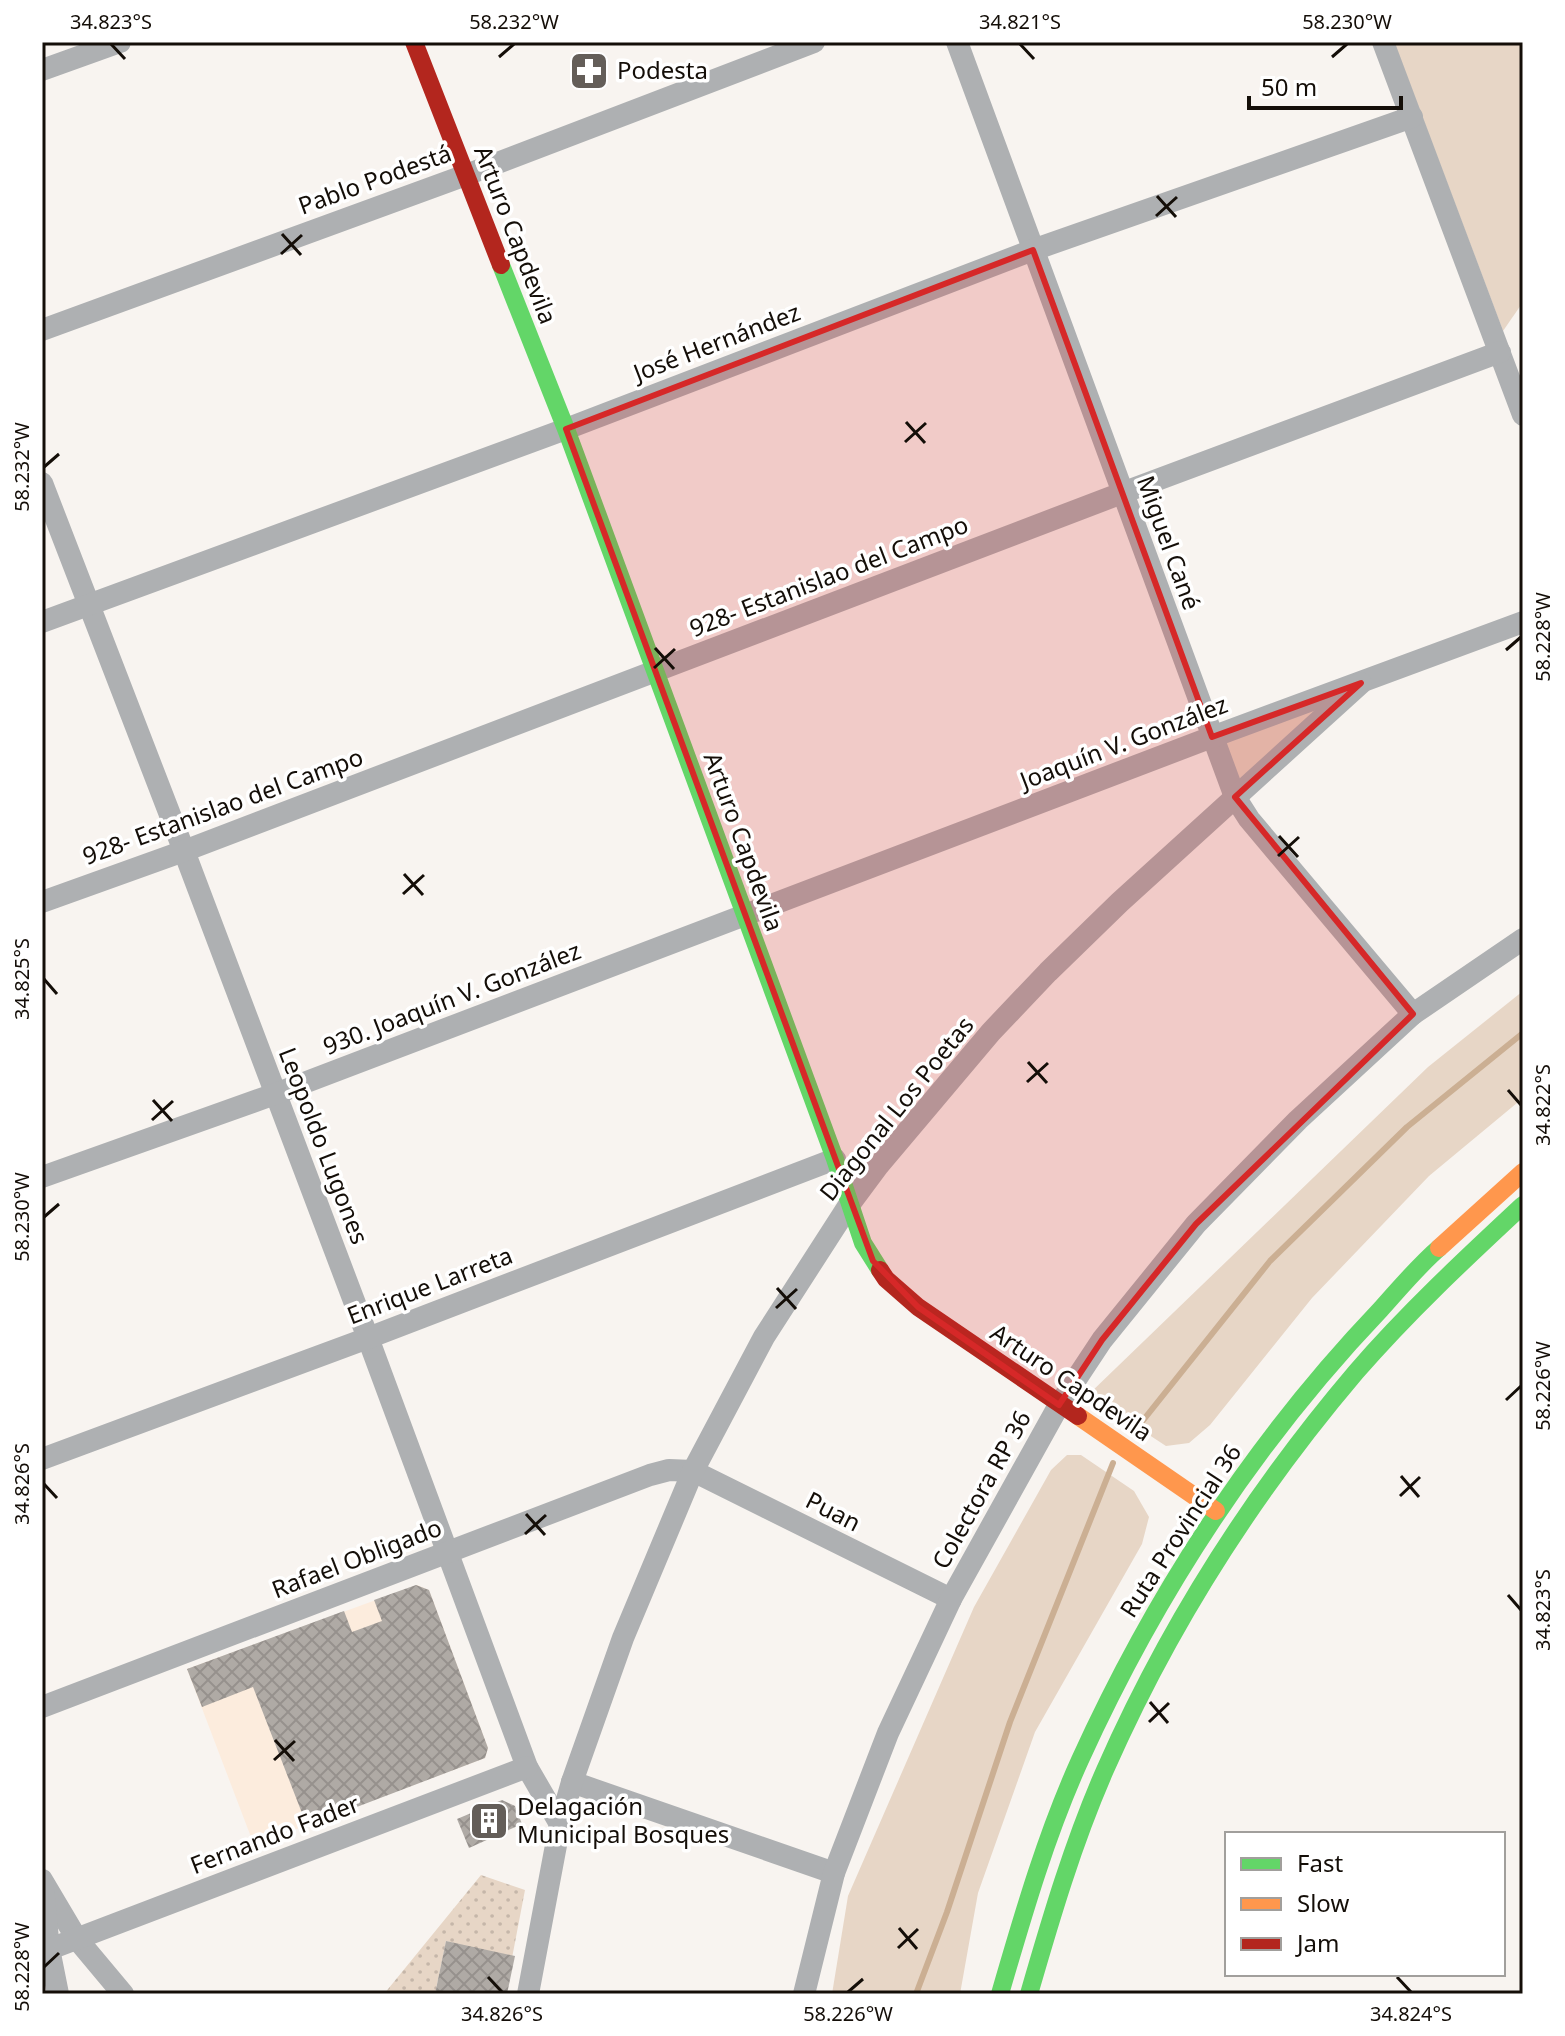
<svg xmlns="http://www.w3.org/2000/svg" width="1565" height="2036" font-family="'Noto Sans',sans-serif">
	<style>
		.built { fill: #fcecdd }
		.grass { fill: url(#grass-dots) }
		.green { fill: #e7d6c6 }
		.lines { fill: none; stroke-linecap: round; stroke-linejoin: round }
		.stream { stroke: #cbaf93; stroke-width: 6 }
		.building { fill: url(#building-cross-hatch) }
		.street { stroke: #aeb0b2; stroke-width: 22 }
		.fast { stroke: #63d668; stroke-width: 18 }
		.slow { stroke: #ff974d; stroke-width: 18 }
		.jam { stroke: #b3261e; stroke-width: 18 }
		.marked { fill: #d62828; fill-opacity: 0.2; stroke: #d62828; stroke-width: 6; stroke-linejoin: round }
		.ticks { fill: none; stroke: #140e08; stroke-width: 3 }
		.labels { text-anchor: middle; stroke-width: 7; stroke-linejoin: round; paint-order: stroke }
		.poi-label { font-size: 24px; fill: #140e08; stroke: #fff; text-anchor: start }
		.street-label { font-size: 24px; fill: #140e08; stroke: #fff }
		.neatline { fill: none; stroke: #140e08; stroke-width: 3 }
		.ticks-label { font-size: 20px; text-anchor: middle; fill: #140e08 }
	</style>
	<defs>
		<pattern id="grass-dots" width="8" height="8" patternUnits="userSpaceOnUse" patternTransform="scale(2)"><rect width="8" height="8" fill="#e7d6c6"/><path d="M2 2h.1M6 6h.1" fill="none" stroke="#c5b6a9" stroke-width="1.8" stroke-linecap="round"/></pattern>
		<pattern id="building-cross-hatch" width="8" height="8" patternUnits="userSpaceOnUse" patternTransform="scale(2)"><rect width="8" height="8" fill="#afaaa5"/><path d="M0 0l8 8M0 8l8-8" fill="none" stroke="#96918d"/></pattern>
	</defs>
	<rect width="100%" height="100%" fill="#f8f4f0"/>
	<polygon class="built" points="417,1585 429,1590 488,1748 485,1758 254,1845 187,1669"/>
	<polygon class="grass" points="481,1875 525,1890 512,1958 446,1941 435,1994 384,1994"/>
	<g class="green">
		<polygon points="1394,42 1523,42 1523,302 1503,331"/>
		<polygon points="1343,694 1240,780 1220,740"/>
		<polygon points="1523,991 1523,1098 1429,1176 1312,1298 1210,1425 1189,1443 1166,1446 1088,1395 1428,1067"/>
		<polygon points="1067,1455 1081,1455 1134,1491 1149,1517 1142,1544 1035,1732 978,1893 960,1994 832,1994 848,1896 974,1607 1051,1470"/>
	</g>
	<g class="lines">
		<g class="stream">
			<polyline points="1133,1433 1270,1261 1407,1127 1523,1033"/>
			<polyline points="916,1994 947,1912 1010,1722 1113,1463"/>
		</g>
	</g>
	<g class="building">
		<polygon points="416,1585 429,1590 488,1748 485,1758 307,1826 253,1687 202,1707 187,1669 344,1611 352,1632 382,1621 374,1600"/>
		<polygon points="502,1800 515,1806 522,1824 469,1848 457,1819"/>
		<polygon points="446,1941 515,1956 507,1994 435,1994"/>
	</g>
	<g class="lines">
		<g class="street">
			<polyline points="957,42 1235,797 1249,819 1413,1014"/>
			<polyline points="1383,42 1523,415"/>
			<polyline points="42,70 120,42"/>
			<polyline points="42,330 466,175 814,42"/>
			<polyline points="42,483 184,851 368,1338 527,1767 560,1824"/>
			<polyline points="42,622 566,429 1033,250 1412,117"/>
			<polyline points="42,902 184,851 1122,493 1500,352"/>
			<polyline points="42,1177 275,1094 1212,737 1523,622"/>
			<polyline points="42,1459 368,1338 835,1159"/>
			<polyline points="42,1707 650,1475 669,1470 693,1471 951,1599"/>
			<polyline points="572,1782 834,1873"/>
			<polyline points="42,1880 77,1939 123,1994"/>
			<polyline points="43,1888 49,1949 58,1994"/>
			<polyline points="42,1952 527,1767"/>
			<polyline points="528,1994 560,1824 572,1782 623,1638 693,1471 764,1337 849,1205 878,1166 991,1032 1048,972 1120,902 1361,683"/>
			<polyline points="804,1994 834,1873 888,1733 951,1599 1059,1405 1102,1340 1196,1224 1298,1120 1413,1014 1523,939"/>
		</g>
		<g class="fast">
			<polyline points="501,265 566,429 835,1159 863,1243 880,1270"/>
			<path d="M1000 1994C1023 1915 1046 1835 1080 1760 1155 1595 1256 1440 1381 1309 1400 1288 1418 1266 1439 1248"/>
			<path d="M1029 1994C1051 1918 1073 1843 1105 1770 1168 1627 1254 1492 1356 1372 1408 1312 1465 1259 1523 1205"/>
		</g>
		<g class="slow">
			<polyline points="1439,1248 1523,1172"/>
			<polyline points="1078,1416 1216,1511"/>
		</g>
		<g class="jam">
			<polyline points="414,42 501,265"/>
			<polyline points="880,1270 886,1279 918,1307 1078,1416"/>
		</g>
	</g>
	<path class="marked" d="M1033 250 1212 737 1361 683 1235 797 1413 1014 1196 1224 1102 1340 1059 1405 918 1307 873 1261 566 429Z"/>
	<path class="ticks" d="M111 44 125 59M1020 44 1034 59M499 57 514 44M1332 57 1347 44M1157 196 1176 217M1156 216 1177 197M282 234 301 255M281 254 302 235M906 422 925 443M905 442 926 423M44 467 59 454M655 648 674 669M1506 650 1521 637M654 668 675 649M1279 836 1298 857M1278 856 1299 837M404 874 423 895M403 894 424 875M44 979 57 994M1028 1062 1047 1083M1027 1082 1048 1063M1508 1090 1521 1105M153 1100 172 1121M152 1120 173 1101M44 1217 59 1204M777 1288 796 1309M776 1308 797 1289M1506 1400 1521 1386M1401 1476 1419 1497M44 1484 57 1498M1400 1496 1420 1477M526 1514 545 1535M525 1534 546 1515M1508 1595 1521 1610M1150 1702 1168 1723M1149 1722 1169 1703M275 1740 294 1761M274 1760 295 1741M899 1928 917 1949M898 1948 918 1929M44 1967 59 1953M488 1977 502 1992M1397 1977 1411 1992M848 1992 863 1979"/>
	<defs>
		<symbol id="pharmacy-square" viewBox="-11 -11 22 22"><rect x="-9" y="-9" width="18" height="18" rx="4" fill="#645e59" stroke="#fff"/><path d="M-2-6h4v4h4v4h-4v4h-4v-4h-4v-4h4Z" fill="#fff"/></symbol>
		<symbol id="building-square" viewBox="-11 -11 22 22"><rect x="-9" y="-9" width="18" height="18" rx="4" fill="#645e59" stroke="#fff"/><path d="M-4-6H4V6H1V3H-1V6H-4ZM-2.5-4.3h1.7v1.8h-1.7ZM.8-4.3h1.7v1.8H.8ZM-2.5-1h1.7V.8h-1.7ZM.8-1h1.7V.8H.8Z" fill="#fff"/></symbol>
	</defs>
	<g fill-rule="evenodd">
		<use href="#pharmacy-square" x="567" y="49" width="44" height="44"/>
		<use href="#building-square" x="467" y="1799" width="44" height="44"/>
	</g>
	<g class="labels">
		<g class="poi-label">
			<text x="617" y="79">Podesta</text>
			<text x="517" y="1815">Delagación<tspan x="517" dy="28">Municipal Bosques</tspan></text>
		</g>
		<g class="street-label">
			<text transform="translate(375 180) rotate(-20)" y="8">Pablo Podestá</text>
			<text transform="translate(515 235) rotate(69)" y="8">Arturo Capdevila</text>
			<text transform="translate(717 343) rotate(-21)" y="8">José Hernández</text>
			<text transform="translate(1168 543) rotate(70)" y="8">Miguel Cané</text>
			<text transform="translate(829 577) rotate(-21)" y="8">928- Estanislao del Campo</text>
			<text transform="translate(1124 743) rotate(-21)" y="8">Joaquín V. González</text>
			<text transform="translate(223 807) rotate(-20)" y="8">928- Estanislao del Campo</text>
			<text transform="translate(743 842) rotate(70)" y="8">Arturo Capdevila</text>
			<text transform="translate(452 999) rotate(-21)" y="8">930. Joaquín V. González</text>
			<text transform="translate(897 1109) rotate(-51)" y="8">Diagonal Los Poetas</text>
			<text transform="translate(323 1146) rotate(69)" y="8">Leopoldo Lugones</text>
			<text transform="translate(430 1286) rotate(-21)" y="8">Enrique Larreta</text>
			<text transform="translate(1071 1383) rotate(34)" y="8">Arturo Capdevila</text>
			<text transform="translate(982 1490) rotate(-61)" y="8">Colectora RP 36</text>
			<text transform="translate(833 1512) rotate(27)" y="8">Puan</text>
			<text transform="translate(1181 1531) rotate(-57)" y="8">Ruta Provincial 36</text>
			<text transform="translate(357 1559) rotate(-21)" y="8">Rafael Obligado</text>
			<text transform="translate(275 1835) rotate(-21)" y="8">Fernando Fader</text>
		</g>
	</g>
	<rect width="1565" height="2036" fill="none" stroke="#ffffff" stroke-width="88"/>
	<rect x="1225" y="1832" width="280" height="144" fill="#ffffff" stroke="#a19f9c" stroke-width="2"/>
	<rect x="1241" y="1858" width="40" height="12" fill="#63d668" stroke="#a19f9c" stroke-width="2"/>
	<text x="1297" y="1872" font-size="24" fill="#140e08">Fast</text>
	<rect x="1241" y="1898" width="40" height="12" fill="#ff974d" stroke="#a19f9c" stroke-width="2"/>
	<text x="1297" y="1912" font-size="24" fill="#140e08">Slow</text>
	<rect x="1241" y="1938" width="40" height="12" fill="#b3261e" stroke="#a19f9c" stroke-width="2"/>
	<text x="1297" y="1952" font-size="24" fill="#140e08">Jam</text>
	<path d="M1249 96v12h152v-12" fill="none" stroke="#140e08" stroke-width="4"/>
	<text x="1261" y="96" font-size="24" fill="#140e08" stroke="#ffffff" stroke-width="6" paint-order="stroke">50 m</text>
	<rect x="44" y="44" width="1477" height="1948" class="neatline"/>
	<g class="ticks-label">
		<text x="111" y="29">34.823°S</text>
		<text x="514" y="29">58.232°W</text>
		<text x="1020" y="29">34.821°S</text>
		<text x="1347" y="29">58.230°W</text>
		<text transform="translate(22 467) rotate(-90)" y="7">58.232°W</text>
		<text transform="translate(1543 637) rotate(-90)" y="7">58.228°W</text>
		<text transform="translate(22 979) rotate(-90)" y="7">34.825°S</text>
		<text transform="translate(1543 1105) rotate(-90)" y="7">34.822°S</text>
		<text transform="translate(22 1217) rotate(-90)" y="7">58.230°W</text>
		<text transform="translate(1543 1386) rotate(-90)" y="7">58.226°W</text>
		<text transform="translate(22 1484) rotate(-90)" y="7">34.826°S</text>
		<text transform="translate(1543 1610) rotate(-90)" y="7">34.823°S</text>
		<text transform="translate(22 1967) rotate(-90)" y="7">58.228°W</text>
		<text x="502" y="2021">34.826°S</text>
		<text x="848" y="2021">58.226°W</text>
		<text x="1411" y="2021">34.824°S</text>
	</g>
</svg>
